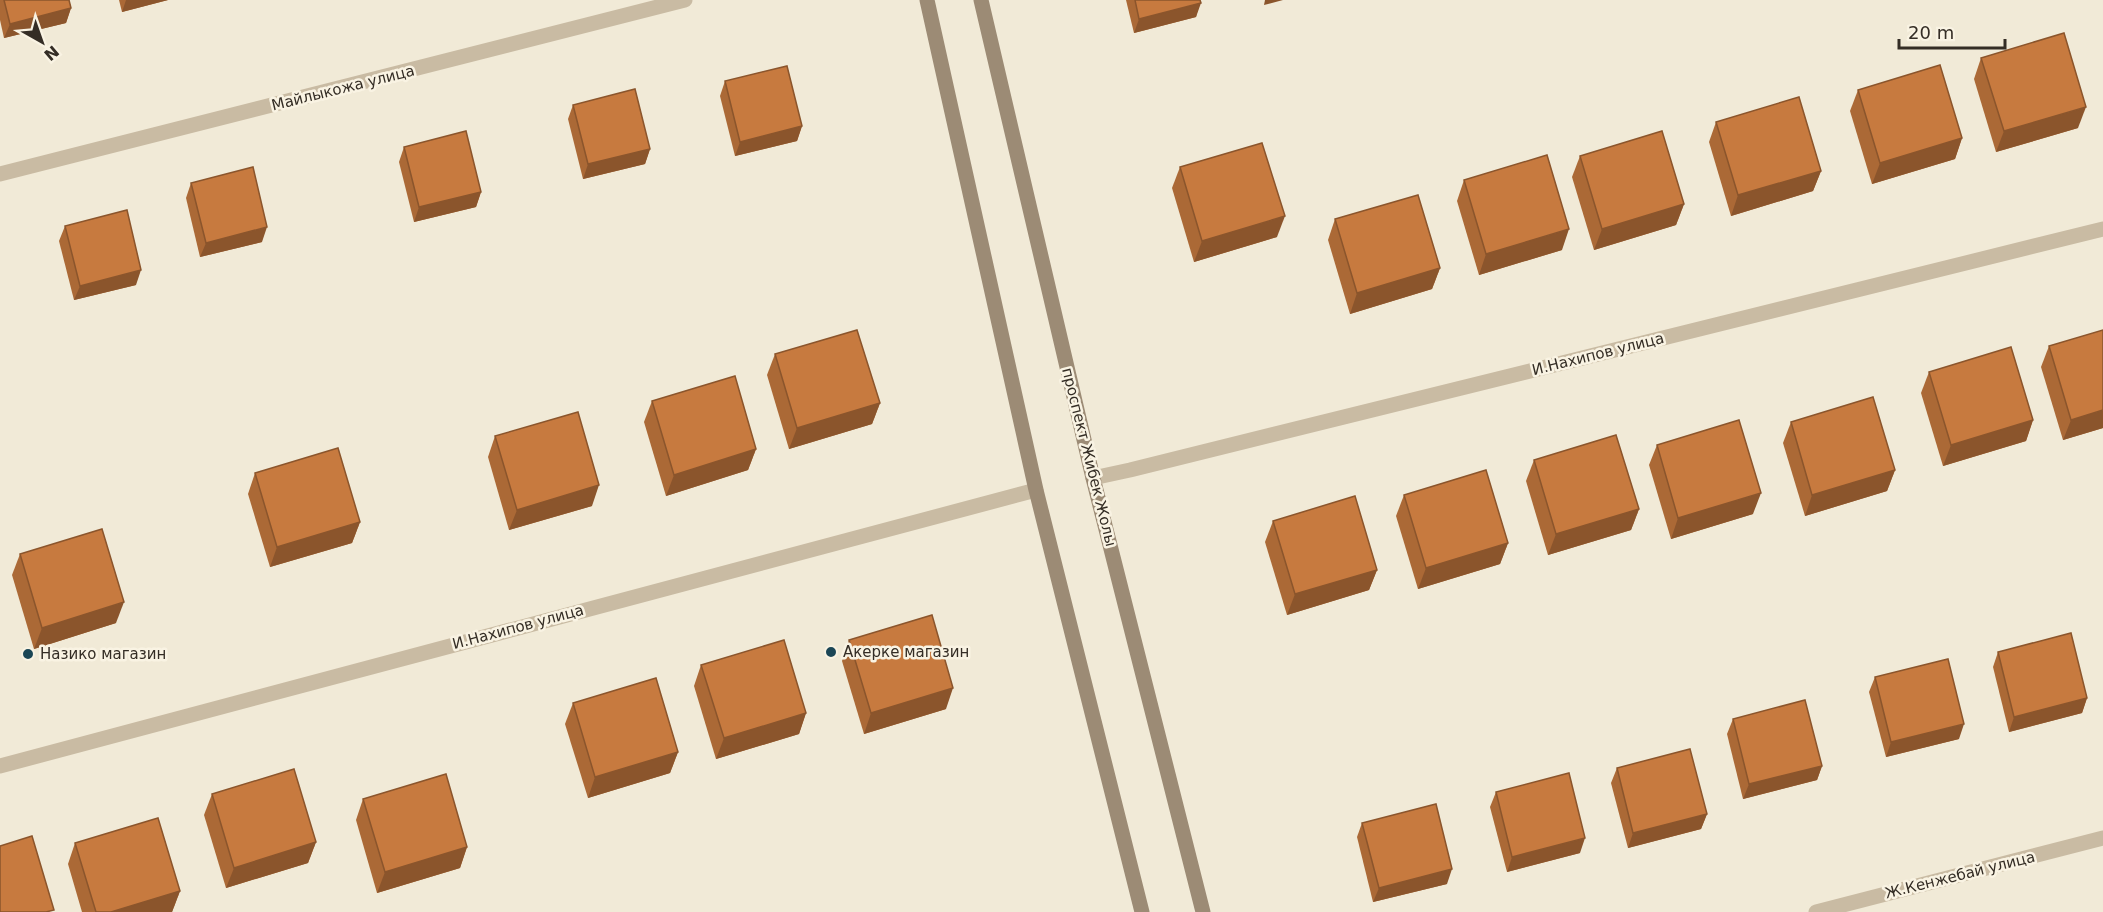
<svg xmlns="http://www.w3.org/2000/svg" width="2103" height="912" font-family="'DejaVu Sans',sans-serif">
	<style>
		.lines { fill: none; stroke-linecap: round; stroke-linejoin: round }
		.street { stroke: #c9bba3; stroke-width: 15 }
		.secondary { stroke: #9c8b75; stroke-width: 15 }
		.wall { fill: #ab6936 }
		.shaded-wall { fill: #8b552c }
		.building { fill: #c77a3f; stroke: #8b552c; stroke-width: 1.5 }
		.poi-dot { fill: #1b4655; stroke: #f9f3e3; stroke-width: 2 }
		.labels { text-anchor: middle; stroke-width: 5; stroke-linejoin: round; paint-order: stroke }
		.street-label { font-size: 15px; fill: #342d25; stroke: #f9f3e3 }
		.poi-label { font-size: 15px; fill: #342d25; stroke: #f9f3e3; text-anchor: start }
	</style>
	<rect width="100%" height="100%" fill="#f1ead7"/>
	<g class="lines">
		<g class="street">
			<polyline points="0,174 685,0"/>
			<polyline points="1093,478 1130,470 2103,229"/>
			<polyline points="0,766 1036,490"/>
			<polyline points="1816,912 2103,838"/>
		</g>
		<g class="secondary">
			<polyline points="927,0 1036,490 1142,912"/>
			<polyline points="981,0 1093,478 1203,912"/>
		</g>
	</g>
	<g class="wall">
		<polygon points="0,0 69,0 71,8 66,23 4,38 0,20"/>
		<polygon points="119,0 168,0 122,12"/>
		<polygon points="1126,0 1200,0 1196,17 1134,33"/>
		<polygon points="1981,58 2078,128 1996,152 1974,79"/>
		<polygon points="725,81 802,126 797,141 735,156 720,96"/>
		<polygon points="1858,90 1962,138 1955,159 1872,184 1850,111"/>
		<polygon points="573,105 650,149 645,164 583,179 568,119"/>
		<polygon points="1716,122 1821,171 1813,191 1731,216 1709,142"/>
		<polygon points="404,147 481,192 476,207 414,222 399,162"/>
		<polygon points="1580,156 1684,204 1676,225 1594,250 1572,177"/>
		<polygon points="1180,167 1277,237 1194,262 1172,188"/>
		<polygon points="1464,180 1562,250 1479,275 1457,201"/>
		<polygon points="191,183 262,242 200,257 186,198"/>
		<polygon points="1335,219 1440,268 1432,289 1350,314 1328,240"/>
		<polygon points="65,226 136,285 74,300 59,241"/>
		<polygon points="2049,346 2103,428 2063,440 2041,367"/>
		<polygon points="775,354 880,403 872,424 789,449 767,375"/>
		<polygon points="1929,372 2033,420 2026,441 1943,466 1921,393"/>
		<polygon points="652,401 756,449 748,470 666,496 644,422"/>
		<polygon points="1791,422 1895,470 1887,491 1805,516 1783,443"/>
		<polygon points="495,436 592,506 509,530 488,457"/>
		<polygon points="1657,445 1753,514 1671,539 1649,465"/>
		<polygon points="1534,460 1639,509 1631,530 1548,555 1526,481"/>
		<polygon points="255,473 360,522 352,543 270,567 248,494"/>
		<polygon points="1404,495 1508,543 1500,564 1418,589 1396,516"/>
		<polygon points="1273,521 1377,570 1369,590 1287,615 1265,542"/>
		<polygon points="20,554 116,623 34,649 12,575"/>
		<polygon points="849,640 946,709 864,734 842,661"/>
		<polygon points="1998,652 2087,698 2082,713 2009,732 1993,667"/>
		<polygon points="701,665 806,713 799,734 716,759 694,686"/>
		<polygon points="1875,677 1959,739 1886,757 1869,692"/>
		<polygon points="573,703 678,752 670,773 588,798 565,724"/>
		<polygon points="1733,719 1822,766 1817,780 1743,799 1727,734"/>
		<polygon points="1617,768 1707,814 1701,829 1628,848 1611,783"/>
		<polygon points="1496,792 1580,853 1507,872 1490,807"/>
		<polygon points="212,794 316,842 308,863 226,888 204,815"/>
		<polygon points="363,799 467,847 460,868 377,893 356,820"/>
		<polygon points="1362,823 1447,884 1373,902 1357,837"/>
		<polygon points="75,843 180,891 172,912 82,912 68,864"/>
	</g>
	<g class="shaded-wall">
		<polygon points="126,0 168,0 122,12"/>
		<polygon points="1265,0 1283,0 1264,5"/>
		<polygon points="1201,3 1196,17 1134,33 1139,19"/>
		<polygon points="71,8 66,23 4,38 10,24"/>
		<polygon points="2086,107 2078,128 1996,152 2004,131"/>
		<polygon points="802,126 797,141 735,156 740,142"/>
		<polygon points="1962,138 1955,159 1872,184 1880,163"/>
		<polygon points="650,149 645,164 583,179 588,164"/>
		<polygon points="1821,171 1813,191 1731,216 1738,195"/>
		<polygon points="481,192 476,207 414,222 419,207"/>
		<polygon points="1684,204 1676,225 1594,250 1602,229"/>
		<polygon points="1285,216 1277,237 1194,262 1202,241"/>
		<polygon points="267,227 262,242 200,257 206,243"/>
		<polygon points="1569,229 1562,250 1479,275 1486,254"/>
		<polygon points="1440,268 1432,289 1350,314 1357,293"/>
		<polygon points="141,270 136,285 74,300 80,286"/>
		<polygon points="880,403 872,424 789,449 797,428"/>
		<polygon points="2103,410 2103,428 2063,440 2071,420"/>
		<polygon points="2033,420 2026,441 1943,466 1951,445"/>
		<polygon points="756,449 748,470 666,496 674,475"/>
		<polygon points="1895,470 1887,491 1805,516 1812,495"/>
		<polygon points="599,485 592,506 509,530 517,510"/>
		<polygon points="1761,493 1753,514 1671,539 1678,518"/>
		<polygon points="1639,509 1631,530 1548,555 1556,534"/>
		<polygon points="360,522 352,543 270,567 277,547"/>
		<polygon points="1508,543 1500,564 1418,589 1426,568"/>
		<polygon points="1377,570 1369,590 1287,615 1295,594"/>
		<polygon points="124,602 116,623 34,649 42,628"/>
		<polygon points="953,688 946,709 864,734 871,713"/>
		<polygon points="2087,698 2082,713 2009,732 2014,717"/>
		<polygon points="806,713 799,734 716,759 724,738"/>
		<polygon points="1964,724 1959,739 1886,757 1891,742"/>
		<polygon points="678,752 670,773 588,798 595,777"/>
		<polygon points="1822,766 1817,780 1743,799 1749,784"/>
		<polygon points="1707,814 1701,829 1628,848 1633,833"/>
		<polygon points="1585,838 1580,853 1507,872 1512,857"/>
		<polygon points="316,842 308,863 226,888 234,868"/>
		<polygon points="467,847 460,868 377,893 385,872"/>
		<polygon points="1452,869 1447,884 1373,902 1379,888"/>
		<polygon points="180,891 172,912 111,912"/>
	</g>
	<g class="building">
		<polygon points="4,0 69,0 71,8 10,24"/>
		<polygon points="1135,0 1200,0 1201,3 1139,19"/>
		<polygon points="2064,33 2086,107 2004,131 1981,58"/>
		<polygon points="1940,65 1962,138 1880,163 1858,90"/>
		<polygon points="787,66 802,126 740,142 725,81"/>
		<polygon points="635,89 650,149 588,164 573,105"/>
		<polygon points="1799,97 1821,171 1738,195 1716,122"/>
		<polygon points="466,131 481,192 419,207 404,147"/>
		<polygon points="1662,131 1684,204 1602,229 1580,156"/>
		<polygon points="1262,143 1285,216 1202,241 1180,167"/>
		<polygon points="1547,155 1569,229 1486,254 1464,180"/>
		<polygon points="253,167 267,227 206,243 191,183"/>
		<polygon points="1418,195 1440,268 1357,293 1335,219"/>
		<polygon points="127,210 141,270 80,286 65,226"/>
		<polygon points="857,330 880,403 797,428 775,354"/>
		<polygon points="2103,330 2103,410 2071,420 2049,346"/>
		<polygon points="2011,347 2033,420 1951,445 1929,372"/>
		<polygon points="735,376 756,449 674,475 652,401"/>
		<polygon points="1873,397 1895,470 1812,495 1791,422"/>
		<polygon points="578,412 599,485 517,510 495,436"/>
		<polygon points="1739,420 1761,493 1678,518 1657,445"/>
		<polygon points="1616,435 1639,509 1556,534 1534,460"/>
		<polygon points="338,448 360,522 277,547 255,473"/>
		<polygon points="1486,470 1508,543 1426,568 1404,495"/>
		<polygon points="1355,496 1377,570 1295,594 1273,521"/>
		<polygon points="102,529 124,602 42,628 20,554"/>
		<polygon points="932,615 953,688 871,713 849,640"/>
		<polygon points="2071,633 2087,698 2014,717 1998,652"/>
		<polygon points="784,640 806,713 724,738 701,665"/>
		<polygon points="1948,659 1964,724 1891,742 1875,677"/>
		<polygon points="656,678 678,752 595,777 573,703"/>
		<polygon points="1805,700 1822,766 1749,784 1733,719"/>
		<polygon points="1690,749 1707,814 1633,833 1617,768"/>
		<polygon points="294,769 316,842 234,868 212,794"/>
		<polygon points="1569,773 1585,838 1512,857 1496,792"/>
		<polygon points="446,774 467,847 385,872 363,799"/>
		<polygon points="1436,804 1452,869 1379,888 1362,823"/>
		<polygon points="158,818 180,891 111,912 96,912 75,843"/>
		<polygon points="32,836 54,910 46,912 0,912 0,846"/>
	</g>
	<g class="poi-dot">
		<circle cx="831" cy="652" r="6"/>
		<circle cx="28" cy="654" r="6"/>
	</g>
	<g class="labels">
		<g class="street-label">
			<text transform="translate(343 88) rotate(-14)" y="5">Майлыкожа улица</text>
			<text transform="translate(1598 354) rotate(-14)" y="5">И.Нахипов улица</text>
			<text transform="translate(1089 457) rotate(76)" y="5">проспект Жибек Жолы</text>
			<text transform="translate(518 627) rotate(-15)" y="5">И.Нахипов улица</text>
			<text transform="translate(1960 875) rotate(-14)" y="5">Ж.Кенжебай улица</text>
		</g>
		<g class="poi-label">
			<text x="843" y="657">Акерке магазин</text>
			<text x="40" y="659">Назико магазин</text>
		</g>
	</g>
	<g transform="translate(42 42) rotate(140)" stroke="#f9f3e3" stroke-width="4.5" paint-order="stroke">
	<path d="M0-4.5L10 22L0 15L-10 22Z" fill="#342d25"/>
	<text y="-9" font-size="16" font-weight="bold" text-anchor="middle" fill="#342d25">N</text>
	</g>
	<path d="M1899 39v9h106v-9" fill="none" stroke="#342d25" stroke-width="3"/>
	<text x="1908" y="39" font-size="18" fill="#342d25" stroke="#f9f3e3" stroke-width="4.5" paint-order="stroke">20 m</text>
</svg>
